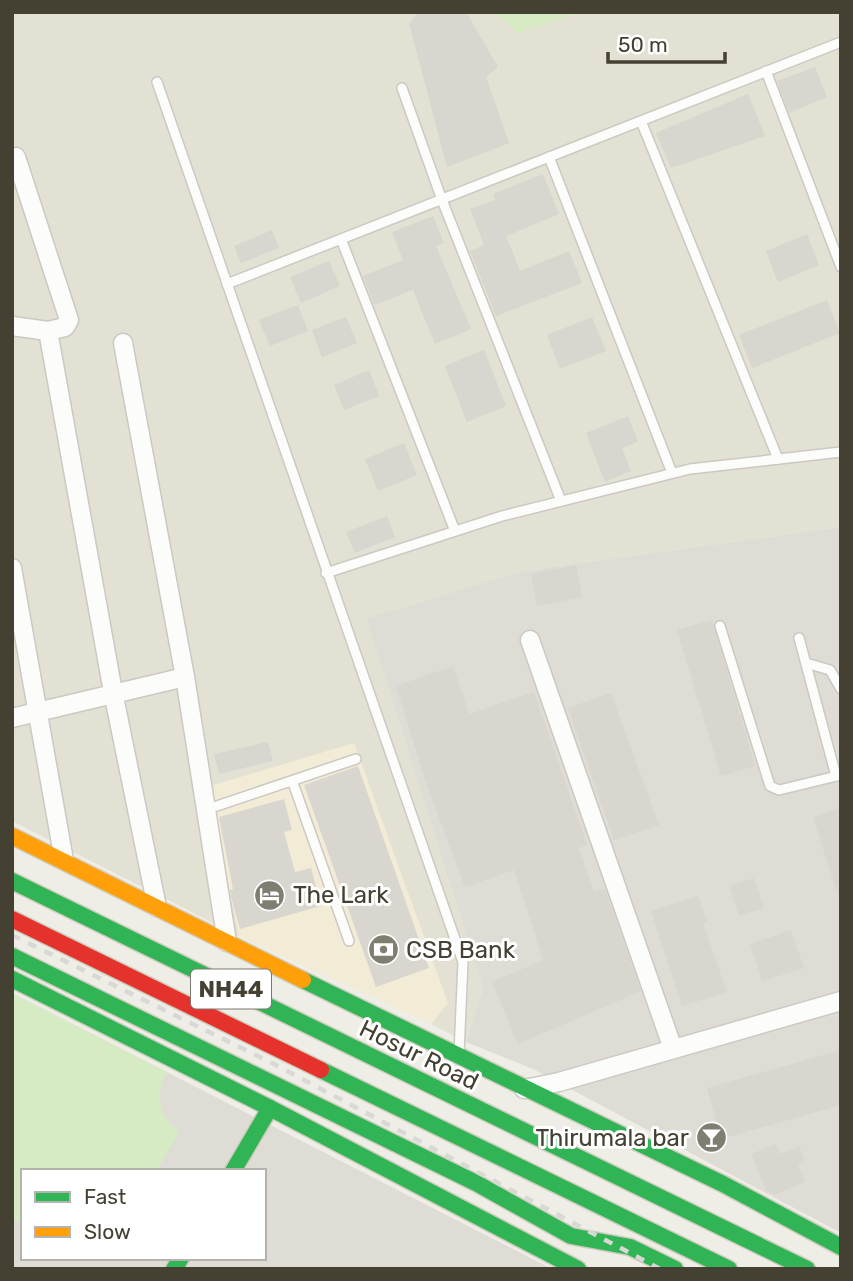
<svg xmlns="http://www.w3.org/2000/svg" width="853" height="1281" font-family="Rubik,sans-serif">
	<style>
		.residential { fill: #e3e1d3 }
		.commercial { fill: #f2ecd7 }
		.industrial { fill: #dedcd4; fill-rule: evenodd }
		.green { fill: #d6ebc4 }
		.building { fill: #d8d6ce }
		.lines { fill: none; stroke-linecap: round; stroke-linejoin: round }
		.lane-casing { stroke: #cbc9c2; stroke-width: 12 }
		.street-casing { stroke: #cbc9c2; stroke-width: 21 }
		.fast-casing { stroke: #ceccbc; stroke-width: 19 }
		.slow-casing { stroke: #ceccbc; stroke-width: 19 }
		.jam-casing { stroke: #ceccbc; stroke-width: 19 }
		.lane { stroke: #fcfcfb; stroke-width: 9 }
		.street { stroke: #fcfcfb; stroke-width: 18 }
		.fast { stroke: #30b455; stroke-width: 16 }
		.slow { stroke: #ff9f0a; stroke-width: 16 }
		.jam { stroke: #e5322d; stroke-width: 16 }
		.rail { stroke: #d8d8d7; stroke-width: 4.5; stroke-dasharray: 9 9; stroke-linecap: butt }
		.labels { text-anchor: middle; stroke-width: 6; stroke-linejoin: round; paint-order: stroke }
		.shield { fill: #fff; stroke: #7c7970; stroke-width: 2 }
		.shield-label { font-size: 23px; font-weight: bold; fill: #444032 }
		.poi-label { font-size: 24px; fill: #444032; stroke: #fff; text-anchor: start }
		.street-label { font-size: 24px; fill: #444032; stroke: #fff }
	</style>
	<rect width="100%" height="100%" fill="#eeede6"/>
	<polygon class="residential" points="12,12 493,12 518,33 582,12 841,12 841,527 524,571 368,620 483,988 466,1042 431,1024 448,1003 239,936 12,821"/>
	<polygon class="commercial" points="354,743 448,1003 431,1024 239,936 207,787"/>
	<g class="industrial">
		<polygon points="841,527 841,1233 533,1069 466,1042 483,988 367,619 524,571"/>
		<path d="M12 993 278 1129 552 1269H12ZM23 1171H264V1258H23Z"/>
	</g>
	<g class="green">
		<polygon points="493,12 582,12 518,33"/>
		<path d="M12 993 167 1072C154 1095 159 1117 180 1132L156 1171H23V1224L12 1218Z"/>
	</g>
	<g class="building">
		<polygon points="419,12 466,12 498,67 486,77 509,143 447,167 409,23"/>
		<polygon points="815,67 827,97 789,113 777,81"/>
		<polygon points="748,94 765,136 671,168 656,133"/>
		<polygon points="543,174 559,214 506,236 520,271 569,251 582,283 496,316 470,251 484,245 470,209 495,200 493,194"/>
		<polygon points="433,216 444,243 436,246 471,329 435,344 413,290 374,305 363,276 403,260 392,232"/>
		<polygon points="272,230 279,248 241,263 234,246"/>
		<polygon points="807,234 819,265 778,282 766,251"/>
		<polygon points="329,261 340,286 301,303 290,277"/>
		<polygon points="827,300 840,333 752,368 739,335"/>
		<polygon points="298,305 308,331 270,346 259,320"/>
		<polygon points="346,317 357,343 322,357 312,330"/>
		<polygon points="592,317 606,351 560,369 547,335"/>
		<polygon points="484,350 506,406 467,422 445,366"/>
		<polygon points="369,370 379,396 344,410 334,385"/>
		<polygon points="628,416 638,442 622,448 631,471 605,482 586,433"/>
		<polygon points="404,443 417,475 378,491 365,459"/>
		<polygon points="387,516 395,537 355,553 346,532"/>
		<polygon points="576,565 582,597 537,606 531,574"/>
		<polygon points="712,620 755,766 721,776 677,630"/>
		<polygon points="453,666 469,714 534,692 587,845 579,848 594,892 605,889 641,991 518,1044 492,982 543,960 529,915 514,870 465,887 427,786 396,686"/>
		<polygon points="611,693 659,825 614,840 568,708"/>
		<polygon points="268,742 273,761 219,774 214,754"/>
		<polygon points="358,766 429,968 376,987 304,785"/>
		<polygon points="284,799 292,830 284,832 295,872 311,868 321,906 240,929 231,897 230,890 233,889 219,817"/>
		<polygon points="841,808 841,895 838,895 813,817"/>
		<polygon points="754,878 764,908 739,916 729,886"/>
		<polygon points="698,896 707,922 703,923 727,992 682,1006 651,911"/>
		<polygon points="791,930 804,968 762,981 750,944"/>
		<polygon points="841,1050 841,1105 721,1139 707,1088"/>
		<polygon points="776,1144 780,1154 799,1146 805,1162 798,1165 805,1182 774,1195 766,1190 751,1154"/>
	</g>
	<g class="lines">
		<defs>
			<g id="lane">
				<polyline points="766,71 841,267"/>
				<polyline points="157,82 463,962 459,1054"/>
				<polyline points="402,88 442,200 561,501"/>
				<polyline points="641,121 778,459"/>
				<polyline points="549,157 672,473"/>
				<polyline points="341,239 455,531"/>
				<polyline points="227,284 841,42"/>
				<polyline points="326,573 502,516 690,469 841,452"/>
				<polyline points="720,626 770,786 779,790 841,775"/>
				<polyline points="799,638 836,776"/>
				<polyline points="806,663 830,670 841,689"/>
				<polyline points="293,783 349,941"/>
				<polyline points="205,810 356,759"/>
			</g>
			<g id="street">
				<polyline points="12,326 48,331 65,327 69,320 16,157"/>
				<polyline points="48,331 113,692 157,907"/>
				<polyline points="123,343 185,677 227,942"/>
				<polyline points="12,568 64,860"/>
				<polyline points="530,640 673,1049"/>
				<polyline points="12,718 185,677"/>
				<polyline points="524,1089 559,1082 841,1001"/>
			</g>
			<g id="fast">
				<polyline points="12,881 807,1269"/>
				<polyline points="12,956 476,1183 571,1236 630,1247 675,1269"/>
				<polyline points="12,979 270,1108 578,1269"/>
				<polyline points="303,980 723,1184 841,1247"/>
				<polyline points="321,1070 729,1269"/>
				<polyline points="233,1171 270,1108"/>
				<polyline points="174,1269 181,1258"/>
			</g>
			<polyline id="slow" points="12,836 303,980"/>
			<polyline id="jam" points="12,919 321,1070"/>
		</defs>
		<use href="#lane" class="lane-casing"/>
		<use href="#street" class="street-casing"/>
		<use href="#fast" class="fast-casing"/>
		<use href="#slow" class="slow-casing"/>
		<use href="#jam" class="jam-casing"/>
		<use href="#lane" class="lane"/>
		<use href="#street" class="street"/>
		<use href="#fast" class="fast"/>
		<use href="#slow" class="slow"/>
		<use href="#jam" class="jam"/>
		<polyline class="rail" points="12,935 274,1064 660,1269"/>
	</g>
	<defs>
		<symbol id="hotel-disc" viewBox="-11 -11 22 22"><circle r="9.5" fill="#807d71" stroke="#fff"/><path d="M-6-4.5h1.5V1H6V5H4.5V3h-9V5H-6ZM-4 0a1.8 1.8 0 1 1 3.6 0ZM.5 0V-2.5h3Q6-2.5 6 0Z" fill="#fff"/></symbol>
		<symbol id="bank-disc" viewBox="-11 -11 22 22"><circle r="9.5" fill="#807d71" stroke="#fff"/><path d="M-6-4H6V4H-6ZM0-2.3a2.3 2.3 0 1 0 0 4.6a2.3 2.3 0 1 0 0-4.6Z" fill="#fff"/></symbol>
		<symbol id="bar-disc" viewBox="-11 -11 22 22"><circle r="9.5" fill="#807d71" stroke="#fff"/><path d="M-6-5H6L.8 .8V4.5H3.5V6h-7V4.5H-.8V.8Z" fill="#fff"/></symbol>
	</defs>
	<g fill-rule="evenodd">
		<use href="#hotel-disc" x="252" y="878" width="35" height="35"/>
		<use href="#bank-disc" x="366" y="932" width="35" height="35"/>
		<use href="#bar-disc" x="694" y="1120" width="35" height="35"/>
	</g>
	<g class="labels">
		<rect class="shield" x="191" y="969.5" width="80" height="39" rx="5"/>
		<g class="shield-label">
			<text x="231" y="997">NH44</text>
		</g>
		<g class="poi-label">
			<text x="293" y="903">The Lark</text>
			<text x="406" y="958">CSB Bank</text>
			<text x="689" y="1146" text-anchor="end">Thirumala bar</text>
		</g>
		<g class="street-label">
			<text transform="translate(419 1055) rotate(26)" y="8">Hosur Road</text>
		</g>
	</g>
	<rect width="853" height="1281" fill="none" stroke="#444032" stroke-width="28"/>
	<rect x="21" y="1169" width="245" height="91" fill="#ffffff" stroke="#b4b3ad" stroke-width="2"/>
	<rect x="35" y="1192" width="35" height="10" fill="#30b455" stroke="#b4b3ad" stroke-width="2"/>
	<text x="84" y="1204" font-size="21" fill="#444032">Fast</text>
	<rect x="35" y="1227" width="35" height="10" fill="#ff9f0a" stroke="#b4b3ad" stroke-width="2"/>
	<text x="84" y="1239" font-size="21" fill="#444032">Slow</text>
	<path d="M608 52v10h117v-10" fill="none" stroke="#444032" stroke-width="3.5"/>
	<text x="618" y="52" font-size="21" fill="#444032" stroke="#ffffff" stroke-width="5" paint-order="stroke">50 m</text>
</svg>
